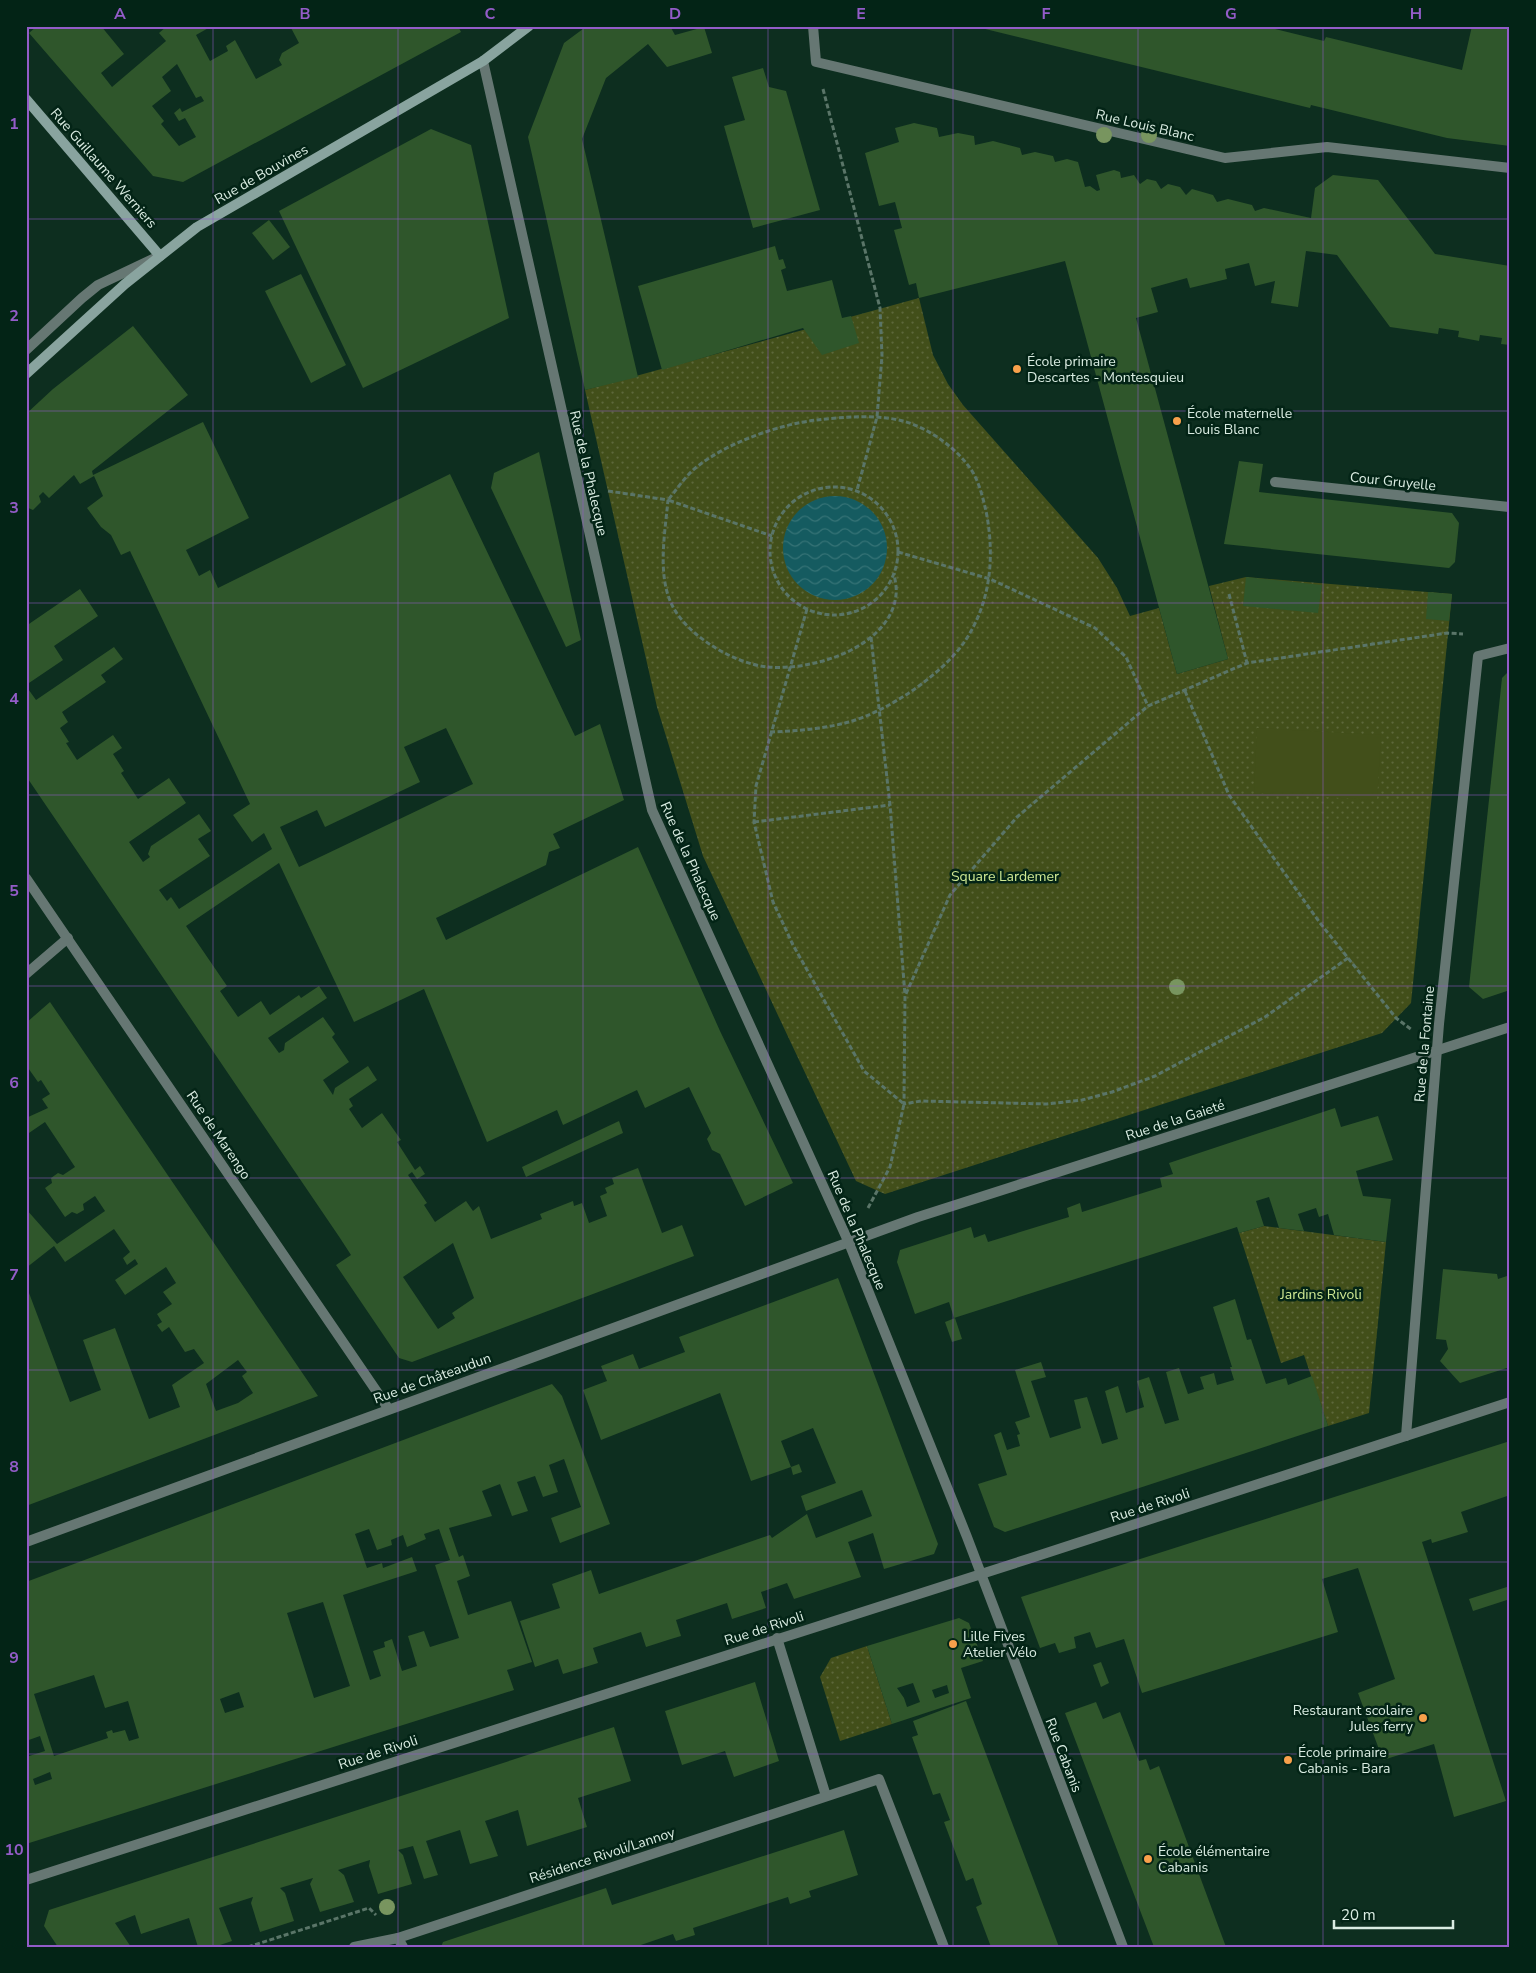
<svg xmlns="http://www.w3.org/2000/svg" width="1536" height="1973" font-family="'Nunito Sans',sans-serif">
	<style>
		.green { fill: url(#green-dots) }
		.pitch { fill: #424f1a }
		.water { fill: url(#water-waves) }
		.building { fill: #2f562b; fill-rule: evenodd }
		.lines { fill: none; stroke-linecap: round; stroke-linejoin: round }
		.path { stroke: #5a7568; stroke-width: 3; stroke-dasharray: 5 2.5; stroke-linecap: butt }
		.lane { stroke: #667773; stroke-width: 10 }
		.street { stroke: #667773; stroke-width: 10 }
		.secondary { stroke: #89a49f; stroke-width: 10 }
		.tree { fill: #78955f }
		.grid { fill: none; stroke: #935cc8; stroke-width: 1; stroke-opacity: 0.55 }
		.poi-dot { fill: #f8a04b; stroke: #032416; stroke-width: 2 }
		.labels { text-anchor: middle; stroke-width: 5; stroke-linejoin: round; paint-order: stroke }
		.street-label { font-size: 14px; fill: #daece2; stroke: #032416 }
		.poi-label { font-size: 14px; fill: #daece2; stroke: #032416; text-anchor: start }
		.park-label { font-size: 14px; fill: #d0e994; stroke: #032416 }
		.neatline { fill: none; stroke: #935cc8; stroke-width: 2 }
		.grid-label { font-size: 16px; text-anchor: middle; font-weight: bold; fill: #935cc8 }
	</style>
	<defs>
		<pattern id="green-dots" width="8" height="8" patternUnits="userSpaceOnUse" patternTransform="scale(1.25)"><rect width="8" height="8" fill="#424f1a"/><path d="M2 2h.1M6 6h.1" fill="none" stroke="#5d683b" stroke-width="1.8" stroke-linecap="round"/></pattern>
		<pattern id="water-waves" width="16" height="10" patternUnits="userSpaceOnUse" patternTransform="scale(1.25)"><rect width="16" height="10" fill="#155b60"/><path d="M0 5q4-4 8 0t8 0" fill="none" stroke="#367376"/></pattern>
	</defs>
	<rect width="100%" height="100%" fill="#0d2e1f"/>
	<g class="green">
		<polygon points="919,298 933,355 948,384 963,405 1098,558 1117,588 1130,616 1159,608 1177,674 1228,659 1209,586 1246,577 1452,594 1411,1003 1382,1033 885,1194 856,1181 703,856 657,707 585,390"/>
		<polygon points="1264,1226 1386,1242 1369,1413 1328,1426 1304,1355 1281,1363 1239,1233"/>
		<polygon points="867,1646 892,1724 840,1741 820,1677 831,1658"/>
	</g>
	<polygon class="pitch" points="1257,728 1381,735 1377,800 1254,793"/>
	<circle class="water" cx="835" cy="548" r="52"/>
	<g class="building">
		<path d="M37 26H101L124 54 101 73 112 87 166 41 159 33 167 26H212L196 35 210 61 228 51 226 46 235 40 256 79 282 65 279 60 282 53 299 43 290 26H461L459 28 461 32 183 182 153 176 29 33ZM177 64 196 98 201 96 204 101 182 112 180 108 174 113 179 121 185 118 196 137 179 146 161 124 164 121 152 106 171 91 162 77Z"/>
		<polygon points="587,26 670,26 675,35 704,27 712,53 667,67 648,44 606,78 582,139 638,377 585,390 528,137 564,43"/>
		<polygon points="973,26 1263,26 1324,41 1326,37 1462,70 1472,26 1510,26 1510,146 1447,138 1311,105 1310,108"/>
		<polygon points="763,68 769,87 786,91 820,210 753,228 724,126 745,120 732,77"/>
		<polygon points="914,123 937,128 939,137 958,133 974,136 975,145 993,141 1020,148 1022,155 1035,152 1053,156 1055,162 1067,159 1078,162 1085,187 1090,186 1097,191 1100,190 1096,175 1114,170 1120,172 1121,178 1134,175 1140,184 1147,179 1156,181 1161,189 1168,184 1180,187 1186,195 1192,189 1213,195 1217,202 1228,199 1252,205 1255,211 1264,208 1311,218 1315,188 1333,175 1378,180 1435,254 1510,266 1510,345 1501,344 1502,338 1480,335 1479,341 1458,337 1459,331 1439,328 1438,334 1390,327 1337,255 1306,251 1298,307 1271,303 1275,281 1255,286 1249,263 1225,269 1227,279 1190,288 1187,278 1151,288 1158,312 1136,318 1228,659 1177,674 1065,261 919,298 916,283 909,285 894,230 902,228 895,202 879,206 865,153 899,142 895,128"/>
		<polygon points="431,129 471,145 509,318 363,388 279,211"/>
		<polygon points="269,220 290,247 273,260 252,233"/>
		<polygon points="775,246 779,260 783,259 786,268 781,270 787,291 832,280 842,318 851,316 859,343 822,355 803,328 662,370 638,286"/>
		<polygon points="301,274 346,365 311,383 265,291"/>
		<path d="M133 326 188 395 92 471 93 475 203 422 249 518 186 550 199 576 210 570 218 588 450 474 575 736 600 724 624 800 553 834 560 848 549 852 546 865 436 918 446 940 638 847 720 1031 793 1183 745 1206 720 1154 712 1150 707 1139 711 1133 689 1087 645 1108 637 1090 563 1125 557 1110 487 1142 424 989 354 1022 279 863 186 926 227 986 220 991 238 1017 261 1001 270 1015 299 995 301 998 319 986 327 998 268 1038 279 1053 284 1050 285 1043 323 1017 335 1034 332 1037 349 1062 323 1080 333 1095 335 1088 368 1066 377 1080 349 1099 353 1106 349 1109 362 1128 382 1113 401 1140 397 1142 415 1170 420 1166 425 1174 417 1179 412 1172 408 1175 427 1203 424 1205 435 1222 466 1201 473 1211 479 1206 491 1239 542 1219 540 1214 573 1201 574 1206 582 1203 589 1223 607 1216 600 1196 607 1193 605 1188 614 1184 612 1178 638 1168 662 1233 682 1225 694 1256 412 1362 399 1358 336 1265 351 1255 340 1238 26 776V686L36 700 114 647 123 659 101 675 106 682 62 712 68 722 60 728 69 742 66 743 77 760 113 735 122 748 113 754 124 771 121 773 138 799 169 778 186 803 129 842 143 862 150 857 148 854 151 846 199 814 211 831 198 839 210 856 159 890 167 901 171 897 179 909 272 849 264 833 252 842 233 815 250 804 130 551 121 555 111 535 101 527 87 508 103 496 94 476 80 484 74 475 49 498 43 492 39 496 41 502 33 510 26 507V414L53 389ZM446 728 473 784 299 867 280 827 317 810 325 827 420 782 404 747ZM453 1243 474 1298 452 1313 455 1318 438 1329 403 1277Z"/>
		<polygon points="539,452 581,640 566,647 491,488 494,473"/>
		<polygon points="1239,461 1263,464 1259,492 1452,513 1459,523 1455,562 1449,568 1224,544"/>
		<polygon points="1246,577 1322,585 1318,613 1243,606"/>
		<polygon points="80,589 98,616 54,646 63,660 26,685 26,626"/>
		<polygon points="1428,592 1452,594 1449,621 1426,619"/>
		<polygon points="1510,670 1510,990 1483,999 1469,987 1502,678"/>
		<path d="M50 1002 318 1396 26 1506V1285L70 1402 101 1390 83 1340 115 1328 149 1419 180 1407 172 1385 204 1363 194 1349 185 1352 169 1327 162 1332 157 1325 162 1322 157 1314 172 1304 163 1292 176 1283 166 1267 125 1295 115 1280 138 1264 135 1259 127 1265 123 1258 130 1252 114 1229 65 1262 54 1246 26 1268V1209L57 1244 105 1211 95 1196 83 1204 84 1210 77 1214 72 1212 65 1217 45 1188 52 1183 51 1178 58 1173 63 1175 75 1167 45 1122 26 1135V1118L48 1108 42 1099 50 1094 41 1080 38 1082 26 1065V1023ZM238 1360 247 1372 242 1376 253 1393 238 1403 216 1411 206 1384Z"/>
		<polygon points="1335,1108 1341,1127 1378,1116 1393,1160 1356,1171 1363,1196 1391,1199 1386,1242 1334,1235 1328,1214 1319,1217 1316,1208 1298,1214 1304,1231 1279,1228 1269,1197 1256,1201 1264,1226 1239,1233 1237,1227 954,1318 949,1302 915,1314 897,1262 900,1250 971,1227 974,1238 985,1234 988,1242 1069,1217 1067,1208 1080,1203 1082,1212 1162,1187 1160,1178 1173,1174 1169,1163"/>
		<polygon points="619,1121 623,1133 526,1177 522,1167"/>
		<polygon points="1443,1269 1497,1274 1498,1279 1510,1275 1510,1367 1460,1383 1440,1361 1448,1349 1446,1340 1436,1339"/>
		<polygon points="838,1278 938,1544 934,1554 884,1569 873,1533 848,1542 861,1577 794,1599 787,1583 761,1592 766,1608 732,1619 727,1603 676,1620 681,1636 671,1639 646,1647 641,1632 593,1648 598,1663 563,1674 558,1659 535,1667 520,1621 560,1608 552,1584 591,1570 599,1594 770,1535 772,1538 807,1514 816,1538 872,1516 862,1490 806,1511 801,1496 836,1483 813,1428 781,1441 791,1467 751,1481 720,1393 601,1440 583,1390 607,1381 601,1366 633,1354 639,1369 685,1352 679,1337"/>
		<polygon points="1235,1299 1247,1340 1251,1339 1266,1384 1286,1378 1288,1385 1312,1376 1328,1426 1005,1532 994,1527 978,1484 1007,1475 994,1435 1001,1432 1007,1450 1020,1446 1017,1435 1020,1434 1015,1422 1030,1417 1015,1370 1041,1362 1046,1377 1031,1381 1050,1438 1081,1428 1074,1400 1087,1397 1102,1444 1118,1439 1105,1391 1118,1386 1126,1413 1144,1407 1137,1381 1149,1377 1165,1424 1179,1420 1166,1372 1179,1368 1188,1394 1204,1389 1200,1377 1214,1373 1217,1385 1234,1380 1230,1367 1232,1367 1213,1307"/>
		<polygon points="955,1318 962,1339 952,1342 945,1322"/>
		<path d="M552 1384 562 1396 610 1524 560 1543 551 1518 581 1507 564 1459 549 1465 558 1492 543 1497 535 1476 517 1482 528 1511 512 1516 500 1484 482 1491 492 1516 449 1528 459 1557 463 1555 470 1576 457 1581 468 1615 511 1601 532 1662 507 1670 514 1690 26 1844V1757L45 1751 40 1736 26 1741V1582ZM369 1529 377 1550 392 1545 391 1540 403 1535 407 1547 426 1539 424 1534 439 1529 450 1560 435 1565 459 1638 430 1647 424 1631 408 1636 417 1666 402 1671 392 1639 384 1642 385 1647 373 1651 381 1676 370 1680 343 1595 417 1571 412 1557 383 1568 382 1563 367 1568 355 1534ZM323 1602 350 1686 314 1698 287 1613ZM94 1675 105 1708 128 1701 139 1738 129 1741 125 1730 113 1733 112 1730 106 1732 108 1738 54 1756 34 1694ZM239 1692 244 1707 225 1713 220 1699ZM50 1772 52 1779 35 1785 33 1779Z"/>
		<polygon points="1510,1441 1510,1495 1461,1512 1468,1532 1432,1543 1431,1539 1422,1542 1506,1801 1454,1817 1434,1744 1383,1760 1358,1693 1395,1679 1358,1568 1322,1579 1338,1632 1142,1693 1124,1639 1096,1648 1090,1632 1074,1637 1076,1648 1059,1653 1055,1643 1040,1648 1021,1597"/>
		<polygon points="799,1464 802,1472 793,1475 791,1467"/>
		<polygon points="1510,1586 1510,1599 1473,1611 1469,1599"/>
		<path d="M959 1618 969 1623 983 1661 961 1668 971 1698 892 1724 867 1646ZM913 1683 920 1702 907 1707 904 1698 897 1688ZM947 1685 949 1693 935 1698 932 1690Z"/>
		<polygon points="1101,1662 1109,1683 1101,1687 1093,1665"/>
		<polygon points="755,1682 779,1761 734,1777 725,1751 682,1765 665,1711"/>
		<polygon points="966,1701 1059,1947 991,1947 976,1907 982,1904 973,1878 966,1881 944,1822 950,1820 940,1793 933,1795 912,1737 918,1735 913,1721"/>
		<polygon points="1096,1702 1103,1719 1120,1712 1139,1761 1146,1759 1150,1770 1159,1766 1226,1947 1154,1947 1065,1713"/>
		<polygon points="614,1727 631,1781 578,1798 587,1827 527,1846 518,1810 485,1821 498,1856 470,1864 460,1830 426,1841 438,1875 424,1879 413,1846 398,1850 403,1855 412,1884 378,1894 369,1866 370,1860 338,1870 344,1875 354,1902 320,1912 310,1884 313,1878 280,1888 285,1893 294,1921 260,1932 251,1903 253,1897 219,1908 232,1941 214,1947 198,1947 189,1918 141,1934 135,1915 115,1923 131,1947 58,1947 44,1926 49,1910"/>
		<polygon points="844,1830 858,1875 809,1891 811,1897 790,1904 788,1897 693,1928 695,1935 676,1941 673,1934 635,1947 441,1947 443,1942 606,1888 612,1905"/>
	</g>
	<g class="lines">
		<g class="path">
			<polyline points="823,89 880,308 882,356 877,417 857,490"/>
			<circle cx="834" cy="551" r="64"/>
			<path d="M608 491 668 500C665 533 657 575 672 605 687 636 735 664 768 667 812 671 890 648 896 595 897 588 895 580 894 573"/>
			<polyline points="898,552 990,579 1095,628 1126,657 1148,706"/>
			<polyline points="1229,594 1247,663"/>
			<polyline points="807,609 756,786 754,822 773,902 793,945 864,1071 904,1104 890,1167 868,1208"/>
			<polyline points="871,637 890,805 905,995"/>
			<polyline points="1185,691 1229,795 1320,923 1396,1018 1412,1030"/>
			<path d="M770 732C797 731 823 729 849 722 888 711 942 675 965 641 991 602 995 556 986 511 983 498 979 482 972 471 958 449 929 428 903 421 876 414 844 417 817 420 780 424 727 443 698 466 686 475 677 489 668 500L772 536"/>
			<polyline points="754,822 890,805"/>
			<polyline points="1348,958 1265,1017 1155,1076 1112,1092 1082,1100 1047,1104 921,1101 904,1104 905,996 950,895 1017,817 1148,706 1247,663 1447,633 1463,634"/>
			<polyline points="248,1947 369,1908 376,1915"/>
		</g>
		<g class="lane">
			<polyline points="26,350 82,298 98,285 155,258"/>
			<polyline points="1275,482 1509,507"/>
			<polyline points="354,1947 398,1938"/>
		</g>
		<g class="street">
			<polyline points="813,26 816,62 1225,158 1327,147 1510,168"/>
			<polyline points="483,61 652,810 849,1243 967,1537 1123,1947"/>
			<polyline points="26,878 388,1408"/>
			<polyline points="26,974 68,938"/>
			<polyline points="1406,1436 1439,1024 1478,656 1510,648"/>
			<polyline points="26,1542 918,1217 1510,1027"/>
			<polyline points="777,1638 826,1796"/>
			<polyline points="26,1880 1028,1559 1510,1402"/>
			<polyline points="403,1947 398,1938 879,1779 944,1947"/>
		</g>
		<g class="secondary">
			<polyline points="26,99 160,256"/>
			<polyline points="26,374 125,284 197,227 483,61 529,26"/>
		</g>
	</g>
	<g class="tree">
		<circle cx="1104" cy="135" r="8"/>
		<circle cx="1149" cy="135" r="8"/>
		<circle cx="1177" cy="987" r="8"/>
		<circle cx="387" cy="1907" r="8"/>
	</g>
	<path class="grid" d="M213 26V1947M398 26V1947M583 26V1947M768 26V1947M953 26V1947M1138 26V1947M1323 26V1947M26 219H1510M26 411H1510M26 603H1510M26 795H1510M26 986H1510M26 1178H1510M26 1370H1510M26 1562H1510M26 1754H1510"/>
	<g class="poi-dot">
		<circle cx="1017" cy="369" r="5"/>
		<circle cx="1177" cy="421" r="5"/>
		<circle cx="953" cy="1644" r="5"/>
		<circle cx="1423" cy="1718" r="5"/>
		<circle cx="1288" cy="1760" r="5"/>
		<circle cx="1148" cy="1859" r="5"/>
	</g>
	<g class="labels">
		<g class="street-label">
			<text transform="translate(1145 125) rotate(13)" y="5">Rue Louis Blanc</text>
			<text transform="translate(104 168) rotate(49)" y="5">Rue Guillaume Werniers</text>
			<text transform="translate(261 174) rotate(-30)" y="5">Rue de Bouvines</text>
			<text transform="translate(589 473) rotate(77)" y="5">Rue de la Phalecque</text>
			<text transform="translate(1393 481) rotate(6)" y="5">Cour Gruyelle</text>
			<text transform="translate(691 861) rotate(66)" y="5">Rue de la Phalecque</text>
			<text transform="translate(1424 1044) rotate(-85)" y="5">Rue de la Fontaine</text>
			<text transform="translate(1175 1120) rotate(-18)" y="5">Rue de la Gaieté</text>
			<text transform="translate(219 1135) rotate(56)" y="5">Rue de Marengo</text>
			<text transform="translate(857 1230) rotate(67)" y="5">Rue de la Phalecque</text>
			<text transform="translate(432 1378) rotate(-20)" y="5">Rue de Châteaudun</text>
			<text transform="translate(1150 1505) rotate(-18)" y="5">Rue de Rivoli</text>
			<text transform="translate(764 1628) rotate(-18)" y="5">Rue de Rivoli</text>
			<text transform="translate(378 1752) rotate(-18)" y="5">Rue de Rivoli</text>
			<text transform="translate(1064 1755) rotate(69)" y="5">Rue Cabanis</text>
			<text transform="translate(602 1855) rotate(-18)" y="5">Résidence Rivoli/Lannoy</text>
		</g>
		<g class="poi-label">
			<text x="1027" y="366">École primaire<tspan x="1027" dy="16">Descartes - Montesquieu</tspan></text>
			<text x="1187" y="418">École maternelle<tspan x="1187" dy="16">Louis Blanc</tspan></text>
			<text x="963" y="1641">Lille Fives<tspan x="963" dy="16">Atelier Vélo</tspan></text>
			<text x="1413" y="1715" text-anchor="end">Restaurant scolaire<tspan x="1413" dy="16">Jules ferry</tspan></text>
			<text x="1298" y="1757">École primaire<tspan x="1298" dy="16">Cabanis - Bara</tspan></text>
			<text x="1158" y="1856">École élémentaire<tspan x="1158" dy="16">Cabanis</tspan></text>
		</g>
		<g class="park-label">
			<text x="1005" y="881">Square Lardemer</text>
			<text x="1321" y="1299">Jardins Rivoli</text>
		</g>
	</g>
	<rect width="1536" height="1973" fill="none" stroke="#032416" stroke-width="55"/>
	<path d="M1334 1920v8h119v-8" fill="none" stroke="#daece2" stroke-width="2.5"/>
	<text x="1341" y="1920" font-size="15" fill="#daece2" stroke="#032416" stroke-width="4" paint-order="stroke">20 m</text>
	<rect x="28" y="28" width="1480" height="1918" class="neatline"/>
	<g class="grid-label">
		<text x="120" y="19">A</text>
		<text x="305" y="19">B</text>
		<text x="490" y="19">C</text>
		<text x="675" y="19">D</text>
		<text x="861" y="19">E</text>
		<text x="1046" y="19">F</text>
		<text x="1231" y="19">G</text>
		<text x="1416" y="19">H</text>
		<text x="14" y="129">1</text>
		<text x="14" y="321">2</text>
		<text x="14" y="513">3</text>
		<text x="14" y="704">4</text>
		<text x="14" y="896">5</text>
		<text x="14" y="1088">6</text>
		<text x="14" y="1280">7</text>
		<text x="14" y="1472">8</text>
		<text x="14" y="1663">9</text>
		<text x="14" y="1855">10</text>
	</g>
</svg>
